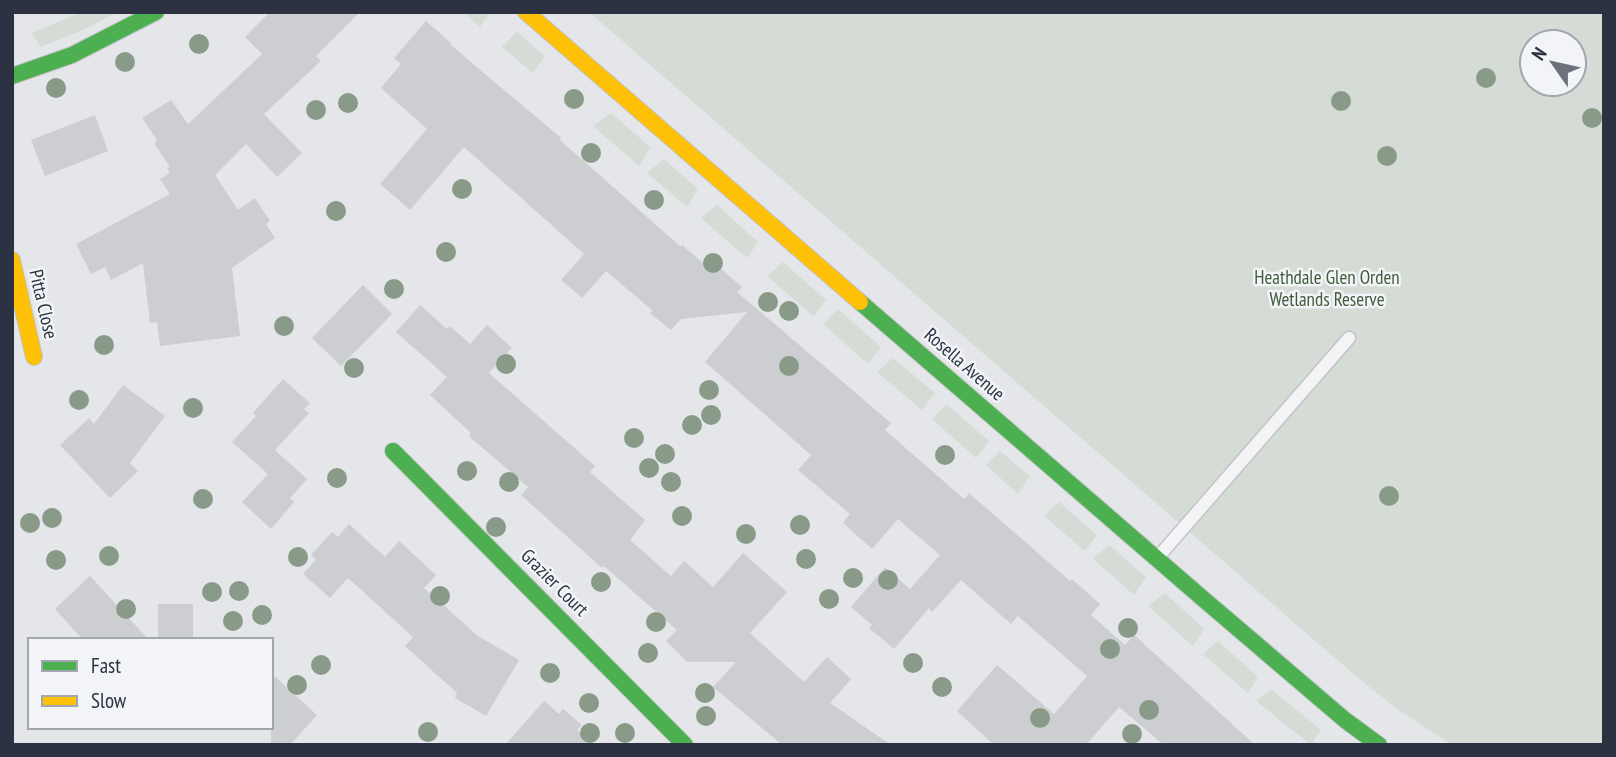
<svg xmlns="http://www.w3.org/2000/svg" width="1616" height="757" font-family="'PT Sans Narrow',sans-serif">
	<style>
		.green { fill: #d4dcd5; fill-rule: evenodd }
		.building { fill: #cdced1 }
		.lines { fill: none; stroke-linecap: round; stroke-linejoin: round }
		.lane-casing { stroke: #c2c4c7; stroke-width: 15 }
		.fast-casing { stroke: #c2c4c7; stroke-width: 18 }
		.slow-casing { stroke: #c2c4c7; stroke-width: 18 }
		.lane { stroke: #f4f4f6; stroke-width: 12 }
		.fast { stroke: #4caf50; stroke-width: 16 }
		.slow { stroke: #ffc107; stroke-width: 16 }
		.tree { fill: #899a89 }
		.labels { text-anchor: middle; stroke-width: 5; stroke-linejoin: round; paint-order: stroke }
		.park-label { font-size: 19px; fill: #3e5c3a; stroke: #f3f4f7 }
		.street-label { font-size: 19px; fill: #2c3241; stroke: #f3f4f7 }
	</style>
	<rect width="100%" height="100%" fill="#e4e6e9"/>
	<g class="green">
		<polygon points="81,12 117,12 85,29 41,47 32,33"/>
		<polygon points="463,12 490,12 480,27"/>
		<path d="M589 12H1604V745H1452L1396 708 1357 677ZM1532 42H1574V84H1532Z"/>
		<polygon points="517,32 545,56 533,73 502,47"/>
		<polygon points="611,113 650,147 639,166 593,126"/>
		<polygon points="664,159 698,189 687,207 647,173"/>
		<polygon points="717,205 758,242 747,258 701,218"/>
		<polygon points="783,262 826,300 814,317 767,276"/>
		<polygon points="838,309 881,347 868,364 823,324"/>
		<polygon points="893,358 935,393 922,410 877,372"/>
		<polygon points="946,404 989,441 976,458 932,419"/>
		<polygon points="1000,451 1030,476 1018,494 986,465"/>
		<polygon points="1059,502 1097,535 1085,551 1044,516"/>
		<polygon points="1109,545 1146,577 1134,595 1093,559"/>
		<polygon points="1165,593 1204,629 1193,646 1148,606"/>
		<polygon points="1218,641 1258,677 1248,693 1203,654"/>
		<polygon points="1271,689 1321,730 1311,745 1256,701"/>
	</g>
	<g class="building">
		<polygon points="270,12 360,12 316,56 321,61 264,114 302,153 277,177 246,144 215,175 238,210 255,198 270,221 266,224 275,238 232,268 240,336 160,346 157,322 150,323 143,263 111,280 105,267 91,274 76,244 170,194 160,179 170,173 167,169 170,167 154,143 157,140 142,118 171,100 188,124 262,54 245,37"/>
		<polygon points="426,21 452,44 451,45 561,138 560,140 681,247 682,245 715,273 719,267 742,287 737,292 891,423 885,430 964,499 969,493 1070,581 1072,579 1100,604 1091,615 1125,645 1134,635 1255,745 1164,745 1119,707 1086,745 994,745 957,711 997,665 1054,714 1087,676 1018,616 1011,624 961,580 932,612 929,608 894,649 869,628 872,625 851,607 885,567 910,589 940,555 898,519 872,549 843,523 850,514 798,470 811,455 705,362 747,312 681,319 671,330 650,313 653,311 606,271 582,298 561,280 584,254 464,147 410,210 380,184 427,129 381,88 401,64 394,58"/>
		<polygon points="95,115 108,151 45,176 31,140"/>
		<polygon points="363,285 392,314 341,366 312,338"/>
		<polygon points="420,305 447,329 450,326 470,344 487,325 512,348 489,373 595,466 590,472 645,520 630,540 671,576 684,561 713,587 743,553 787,592 750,633 804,682 827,657 851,679 830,703 891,745 782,745 713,687 736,662 687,662 666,641 677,630 604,566 602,568 521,495 528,487 469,436 471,433 430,395 447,377 396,332"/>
		<polygon points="283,379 310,403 304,409 309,413 275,450 307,479 290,498 294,502 271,529 242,502 268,474 232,442 256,416 253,413"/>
		<polygon points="123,385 165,416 130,463 138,471 110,498 60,445 89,418 94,424"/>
		<polygon points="349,524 385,557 399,541 436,575 424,588 478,636 519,660 486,716 455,698 457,693 405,646 413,637 348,578 330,598 303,574 316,560 311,555 332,532 338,537"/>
		<polygon points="90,576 149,640 83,640 55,609"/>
		<rect x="158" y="604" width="35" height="36"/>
		<polygon points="271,673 317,715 290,745 271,745"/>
		<polygon points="544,701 559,714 563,709 582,725 577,730 597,745 505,745"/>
	</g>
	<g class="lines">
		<defs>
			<polyline id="lane" points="1159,556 1349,338"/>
			<g id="fast">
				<polyline points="12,76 72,55 156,12"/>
				<polyline points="860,302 1201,597 1345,720 1379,745"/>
				<polyline points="393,451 685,745"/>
			</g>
			<g id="slow">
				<polyline points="526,12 860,302"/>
				<polyline points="12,260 34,357"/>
			</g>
		</defs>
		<use href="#lane" class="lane-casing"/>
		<use href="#fast" class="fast-casing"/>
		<use href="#slow" class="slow-casing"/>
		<use href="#lane" class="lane"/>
		<use href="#fast" class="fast"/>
		<use href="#slow" class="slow"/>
	</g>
	<g class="tree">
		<circle cx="199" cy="44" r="10"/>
		<circle cx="125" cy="62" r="10"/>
		<circle cx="1486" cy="78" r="10"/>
		<circle cx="56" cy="88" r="10"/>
		<circle cx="574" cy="99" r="10"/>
		<circle cx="1341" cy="101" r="10"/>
		<circle cx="348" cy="103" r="10"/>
		<circle cx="316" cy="110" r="10"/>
		<circle cx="1592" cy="118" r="10"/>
		<circle cx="591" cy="153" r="10"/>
		<circle cx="1387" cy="156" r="10"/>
		<circle cx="462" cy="189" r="10"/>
		<circle cx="654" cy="200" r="10"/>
		<circle cx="336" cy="211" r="10"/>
		<circle cx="446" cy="252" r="10"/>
		<circle cx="713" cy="263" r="10"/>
		<circle cx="394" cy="289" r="10"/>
		<circle cx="768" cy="302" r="10"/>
		<circle cx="789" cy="311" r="10"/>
		<circle cx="284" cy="326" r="10"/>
		<circle cx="104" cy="345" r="10"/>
		<circle cx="506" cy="364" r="10"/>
		<circle cx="789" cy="366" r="10"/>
		<circle cx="354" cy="368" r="10"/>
		<circle cx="709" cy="390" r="10"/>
		<circle cx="79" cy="400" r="10"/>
		<circle cx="193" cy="408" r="10"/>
		<circle cx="711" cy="415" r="10"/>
		<circle cx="692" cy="425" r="10"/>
		<circle cx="634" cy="438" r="10"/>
		<circle cx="665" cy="454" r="10"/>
		<circle cx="945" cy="455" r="10"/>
		<circle cx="649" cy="468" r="10"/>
		<circle cx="467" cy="471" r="10"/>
		<circle cx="337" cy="478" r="10"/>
		<circle cx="509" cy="482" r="10"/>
		<circle cx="671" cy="482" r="10"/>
		<circle cx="1389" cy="496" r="10"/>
		<circle cx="203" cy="499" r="10"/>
		<circle cx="682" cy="516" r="10"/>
		<circle cx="52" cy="518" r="10"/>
		<circle cx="30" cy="523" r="10"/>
		<circle cx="800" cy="525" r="10"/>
		<circle cx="496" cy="527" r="10"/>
		<circle cx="746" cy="534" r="10"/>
		<circle cx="109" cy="556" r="10"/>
		<circle cx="298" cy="557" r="10"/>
		<circle cx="806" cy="559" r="10"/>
		<circle cx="56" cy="560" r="10"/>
		<circle cx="853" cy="578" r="10"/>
		<circle cx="888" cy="580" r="10"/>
		<circle cx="601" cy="582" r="10"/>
		<circle cx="239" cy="591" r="10"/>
		<circle cx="212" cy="592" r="10"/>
		<circle cx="440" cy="596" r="10"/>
		<circle cx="829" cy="599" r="10"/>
		<circle cx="126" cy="609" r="10"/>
		<circle cx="262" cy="615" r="10"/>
		<circle cx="233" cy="621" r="10"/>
		<circle cx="656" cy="622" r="10"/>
		<circle cx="1128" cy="628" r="10"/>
		<circle cx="1110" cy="649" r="10"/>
		<circle cx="648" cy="653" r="10"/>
		<circle cx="913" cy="663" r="10"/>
		<circle cx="321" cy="665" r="10"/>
		<circle cx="550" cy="673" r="10"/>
		<circle cx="297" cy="685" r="10"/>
		<circle cx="942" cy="687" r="10"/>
		<circle cx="705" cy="693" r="10"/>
		<circle cx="589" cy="703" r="10"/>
		<circle cx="1149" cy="710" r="10"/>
		<circle cx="706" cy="716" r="10"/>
		<circle cx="1040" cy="718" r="10"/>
		<circle cx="428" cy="732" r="10"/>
		<circle cx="590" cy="733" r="10"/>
		<circle cx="625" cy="733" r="10"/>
		<circle cx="1132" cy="734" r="10"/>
	</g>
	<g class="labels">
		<g class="park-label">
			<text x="1327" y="284">Heathdale Glen Orden<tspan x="1327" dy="22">Wetlands Reserve</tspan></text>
		</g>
		<g class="street-label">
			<text transform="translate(44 304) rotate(77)" y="7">Pitta Close</text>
			<text transform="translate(965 364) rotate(41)" y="7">Rosella Avenue</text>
			<text transform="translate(555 582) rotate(45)" y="7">Grazier Court</text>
		</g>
	</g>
	<rect width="1616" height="757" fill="none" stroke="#2c3241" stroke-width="28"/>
	<rect x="28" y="638" width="245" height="91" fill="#f3f4f7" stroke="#a3a6ae" stroke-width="2"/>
	<rect x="42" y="661" width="35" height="10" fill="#4caf50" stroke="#a3a6ae" stroke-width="2"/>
	<text x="91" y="673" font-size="21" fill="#2c3241">Fast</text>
	<rect x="42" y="696" width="35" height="10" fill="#ffc107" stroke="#a3a6ae" stroke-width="2"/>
	<text x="91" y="708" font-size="21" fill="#2c3241">Slow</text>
	<g transform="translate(1553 63) rotate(304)"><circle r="33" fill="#f3f4f7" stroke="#a3a6ae" stroke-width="2"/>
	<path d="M0-5L12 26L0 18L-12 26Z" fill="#6c717c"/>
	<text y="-10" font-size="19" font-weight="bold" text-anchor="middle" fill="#2c3241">N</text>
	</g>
</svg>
